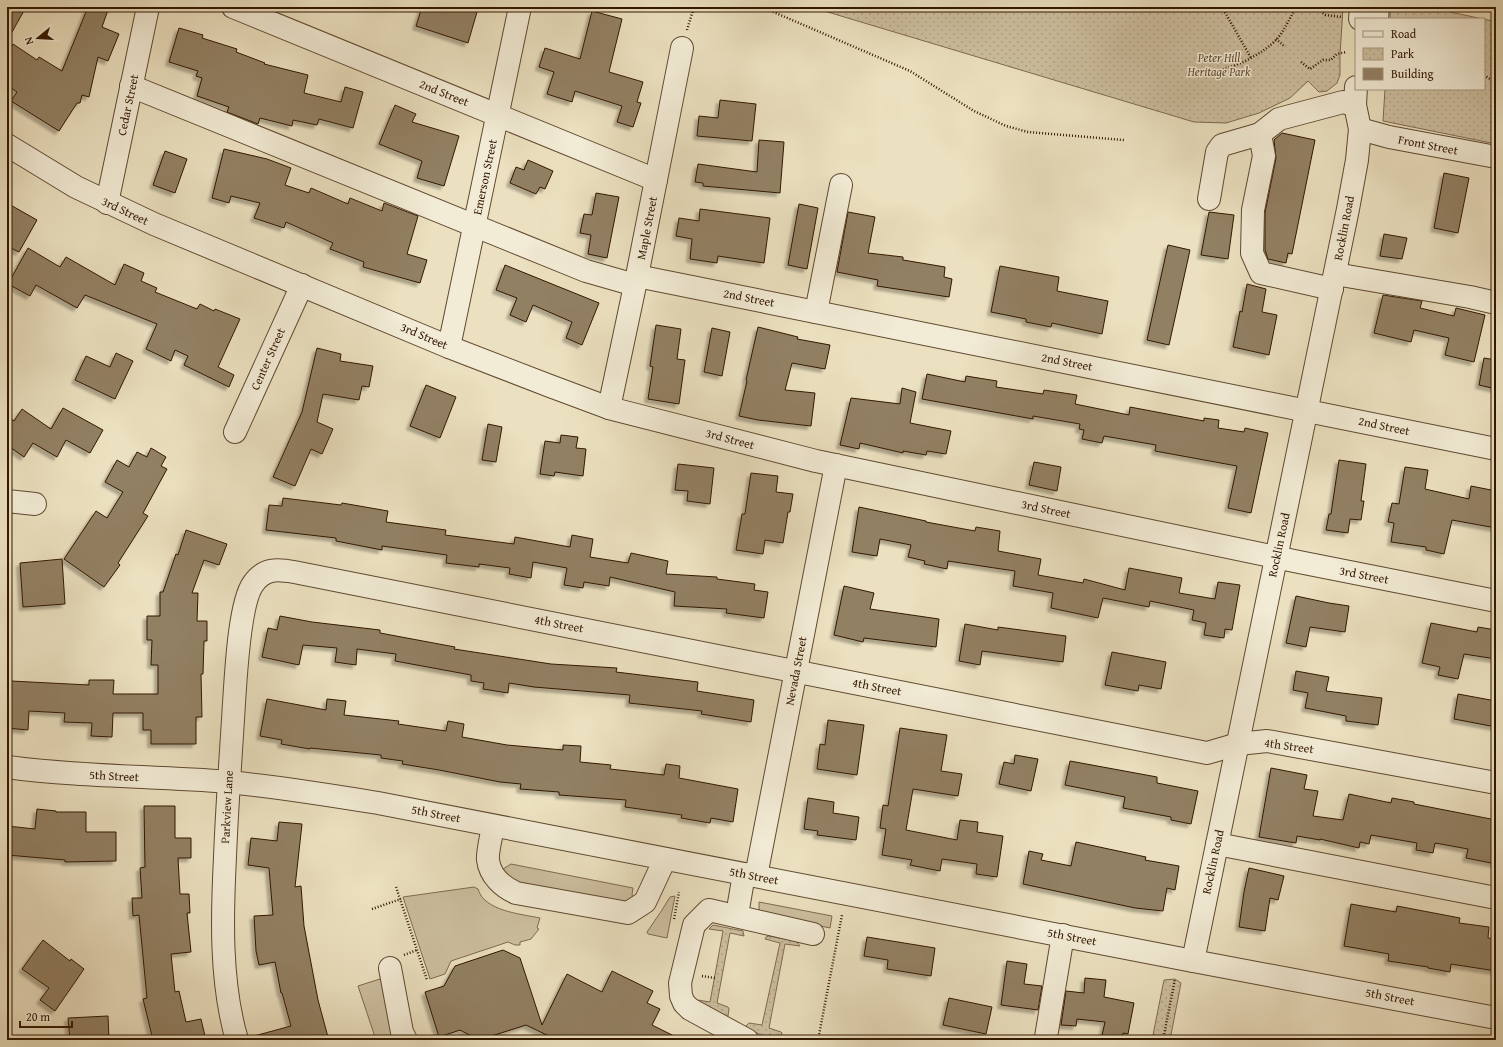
<svg xmlns="http://www.w3.org/2000/svg" width="1503" height="1047" font-family="'Gentium Book Plus',serif">
	<style>
		.grass { fill: #ccbe9f; stroke: #7f6a50 }
		.park { fill: url(#park-dots); stroke: #7f6a50 }
		.building { fill: #928064; stroke: #321701; filter: url(#shadow) }
		.lines { fill: none; stroke-linecap: round; stroke-linejoin: round }
		.minor-casing { stroke: #604930; stroke-width: 24 }
		.path { stroke: #321701; stroke-width: 2.5; stroke-dasharray: 1 2; stroke-linecap: butt }
		.minor { stroke: #f2ebd5; stroke-width: 22 }
		.labels { text-anchor: middle; stroke-width: 3; stroke-linejoin: round; paint-order: stroke }
		.park-label { font-size: 12px; font-style: italic; fill: #604930; stroke: #f2ebd5 }
		.street-label { font-size: 12px; fill: #321701; stroke: #f2ebd5 }
	</style>
	<defs>
		<pattern id="park-dots" width="8" height="8" patternUnits="userSpaceOnUse"><rect width="8" height="8" fill="#ccbe9f"/><path d="M2 2h.1M6 6h.1" fill="none" stroke="#b0a387" stroke-width="1.8" stroke-linecap="round"/></pattern>
		<filter id="shadow"><feDropShadow dx="-3.5" dy="3.5" stdDeviation="1" flood-color="#0004"/></filter>
	</defs>
	<rect width="100%" height="100%" fill="#ebe0bf"/>
	<filter id="stains"><feTurbulence type="fractalNoise" baseFrequency=".005" numOctaves="4"/><feColorMatrix values="0 0 0 0 .2 0 0 0 0 .09 0 0 0 0 .02 0 0 0 .5 -.17"/></filter>
	<radialGradient id="worn" r=".72"><stop offset=".6" stop-color="#630" stop-opacity="0"/><stop offset="1" stop-color="#630" stop-opacity=".3"/></radialGradient>
	<g class="grass">
		<polygon points="511,864 633,888 632,895 633,897 622,903 512,882 503,869"/>
		<path d="M474 887 478 889C484 911 521 914 540 918L537 928 539 929 531 939 520 942V945H515L508 942 451 961 445 974 430 979 403 897Z"/>
		<polygon points="675,896 667,938 648,934 647,932 662,910 670,897"/>
		<polygon points="759,902 832,916 830,928 764,914 759,909"/>
		<polygon points="383,978 394,1040 376,1040 358,986"/>
	</g>
	<g class="park">
		<polygon points="811,7 1343,7 1340,55 1340,75 1337,83 1327,91 1319,92 1308,81 1290,98 1259,113 1226,123 1194,122"/>
		<polygon points="1390,7 1427,7 1483,19 1390,19"/>
		<polygon points="1484,19 1496,22 1496,144 1383,121 1385,89 1484,89"/>
		<polygon points="713,925 743,931 744,936 730,933 717,1003 728,1007 729,1009 728,1016 726,1017 696,1001 698,1000 710,1002 723,931 709,929"/>
		<polygon points="769,936 796,941 800,946 785,944 769,1028 781,1032 782,1033 781,1040 771,1040 745,1027 749,1023 762,1025 780,943 765,939 766,937"/>
		<polygon points="1175,979 1181,983 1170,1040 1152,1040 1164,980"/>
	</g>
	<g class="building">
		<polygon points="7,7 26,7 7,41"/>
		<polygon points="88,7 109,7 102,27 119,34 108,61 98,57 89,97 82,95 80,103 77,103 59,131 11,101 17,92 7,85 7,54 13,44 37,60 39,57 62,71"/>
		<polygon points="422,7 462,7 477,12 468,43 416,26"/>
		<polygon points="592,11 622,19 609,72 643,82 637,102 641,103 633,127 617,122 622,106 575,91 572,102 547,94 554,72 539,67 545,48 580,59"/>
		<polygon points="179,28 203,35 202,38 237,49 236,52 265,63 264,64 308,75 304,93 341,102 345,87 363,92 353,128 319,119 317,125 293,120 292,126 260,118 258,124 227,112 229,107 197,96 202,78 196,76 198,71 169,62"/>
		<polygon points="720,100 756,104 752,141 697,136 699,116 718,118"/>
		<polygon points="395,105 416,114 412,122 459,136 444,186 417,178 422,161 379,144"/>
		<polygon points="1282,133 1315,140 1292,254 1288,253 1286,263 1268,259 1265,250 1265,213 1276,158 1274,140"/>
		<polygon points="759,140 784,142 780,193 703,186 703,183 695,182 698,164 757,172"/>
		<polygon points="224,149 267,159 291,168 285,185 309,193 311,188 348,204 350,198 382,211 384,203 418,216 407,254 427,260 420,283 363,267 364,262 330,249 333,243 286,222 284,228 254,218 260,203 231,196 229,203 212,198"/>
		<polygon points="165,151 187,159 175,193 153,185"/>
		<polygon points="528,160 553,171 545,189 540,187 536,194 510,183 516,167 524,170"/>
		<polygon points="1444,173 1469,178 1458,233 1434,228"/>
		<polygon points="596,193 619,197 607,258 588,254 591,235 580,233 584,214 592,215"/>
		<polygon points="7,203 37,220 19,252 7,246"/>
		<polygon points="799,204 818,208 807,269 788,265"/>
		<polygon points="700,209 770,218 764,263 718,256 717,263 690,259 692,239 676,236 679,218 699,221"/>
		<polygon points="848,212 875,217 868,253 903,257 903,260 945,267 944,277 952,279 949,297 877,286 878,280 837,272"/>
		<polygon points="1209,212 1234,215 1228,259 1201,255"/>
		<polygon points="1384,234 1407,238 1402,259 1380,256"/>
		<polygon points="1168,245 1190,250 1169,345 1147,340"/>
		<polygon points="28,248 60,267 66,257 115,285 124,264 144,273 141,281 157,288 155,292 197,309 200,304 214,311 215,309 240,319 218,367 234,375 229,387 184,365 188,356 175,350 171,361 146,349 157,324 85,295 77,308 36,285 30,296 8,284"/>
		<polygon points="505,265 599,303 582,345 566,338 572,322 533,305 526,322 510,315 517,298 496,290"/>
		<polygon points="1000,266 1059,277 1057,291 1108,301 1102,334 1052,323 1051,327 1026,322 1026,319 991,312"/>
		<polygon points="1247,284 1266,289 1262,312 1277,315 1269,355 1233,347 1240,311 1242,312"/>
		<polygon points="1383,295 1422,301 1420,308 1454,316 1456,308 1485,315 1474,362 1445,355 1449,338 1414,330 1411,342 1374,333"/>
		<polygon points="656,325 681,329 677,359 685,360 679,404 648,399 653,367 650,366"/>
		<polygon points="758,327 798,337 797,339 830,345 825,369 792,363 785,390 815,393 811,426 758,420 739,416 747,381 746,380"/>
		<polygon points="712,328 730,332 722,376 704,372"/>
		<polygon points="317,348 341,354 340,361 373,366 369,387 362,386 359,400 323,394 317,422 333,429 322,454 311,449 295,486 273,477 302,412"/>
		<polygon points="116,353 133,361 115,399 75,380 86,356 110,367"/>
		<polygon points="1484,358 1496,360 1496,389 1479,385"/>
		<polygon points="927,374 965,382 966,376 997,381 996,387 1043,394 1044,390 1077,395 1075,404 1129,415 1130,407 1204,421 1204,418 1219,420 1218,428 1244,432 1245,428 1268,433 1251,513 1228,508 1237,466 1155,451 1156,445 1104,436 1102,443 1082,439 1084,430 1079,429 1080,424 1033,416 1033,419 922,399"/>
		<polygon points="426,385 456,397 440,438 410,426"/>
		<polygon points="902,388 916,392 910,423 951,431 946,454 927,451 926,455 903,451 903,453 860,443 859,449 840,445 851,398 900,404"/>
		<polygon points="63,408 103,430 90,453 66,440 57,457 33,443 24,457 7,445 7,416 14,421 22,409 51,429"/>
		<polygon points="488,424 502,427 496,462 482,460"/>
		<polygon points="561,435 578,437 576,448 586,449 583,476 555,472 554,476 540,474 545,441 560,443"/>
		<polygon points="151,448 166,457 161,466 167,469 143,513 148,516 118,563 120,565 104,587 64,559 96,511 107,518 123,492 105,482 117,460 129,467 137,452 147,457"/>
		<polygon points="1339,460 1366,464 1361,501 1364,501 1361,520 1350,519 1348,533 1326,530 1329,514 1331,514"/>
		<polygon points="1034,462 1061,467 1057,491 1029,485"/>
		<polygon points="678,464 714,468 710,504 687,501 688,491 675,490"/>
		<polygon points="1405,467 1428,470 1425,489 1469,499 1471,486 1496,491 1496,528 1452,520 1444,554 1426,550 1426,547 1391,542 1394,523 1388,522 1392,503 1399,504"/>
		<polygon points="751,473 778,476 776,492 793,494 790,512 788,512 783,543 765,540 763,554 736,550 742,514 745,514"/>
		<polygon points="283,498 341,505 342,503 388,511 386,522 446,530 445,535 514,544 515,537 570,547 572,535 593,539 590,557 628,563 631,553 668,561 666,574 717,577 717,579 755,584 754,590 768,592 764,618 726,613 727,609 674,606 675,592 610,577 609,586 584,582 583,588 564,585 567,568 533,562 531,578 509,574 510,568 479,564 479,567 446,563 447,555 382,546 382,550 336,541 336,538 266,530 269,505 282,506"/>
		<polygon points="859,507 926,521 926,522 975,531 976,527 1000,531 998,551 1041,559 1038,575 1083,583 1084,579 1125,590 1129,568 1182,578 1179,593 1215,599 1218,582 1240,585 1232,630 1225,629 1224,638 1204,635 1206,623 1192,620 1194,610 1150,601 1149,607 1103,598 1098,618 1051,608 1053,593 1013,586 1015,571 948,561 947,569 924,564 925,561 908,557 911,545 880,539 877,556 852,552"/>
		<polygon points="186,530 227,544 219,565 204,560 192,593 198,593 197,621 207,621 207,641 204,641 203,674 201,674 202,717 196,717 196,744 151,744 151,730 143,730 143,713 113,713 112,737 91,736 92,723 64,722 65,713 29,711 28,730 7,728 11,681 89,685 89,680 114,680 113,694 158,694 158,665 151,665 152,640 147,640 147,616 160,616 160,592 163,592 176,554 178,555"/>
		<polygon points="62,559 65,604 23,607 20,563"/>
		<polygon points="844,586 874,593 870,609 939,619 936,647 864,638 863,642 834,635"/>
		<polygon points="1296,596 1329,603 1349,606 1345,632 1310,627 1306,647 1286,643"/>
		<polygon points="280,616 312,622 380,630 380,633 455,647 454,649 551,664 617,668 616,672 698,682 697,691 754,700 751,722 701,714 702,711 629,703 630,695 534,687 509,683 508,693 483,689 484,683 471,681 471,675 395,661 396,654 357,649 356,665 335,662 337,648 303,645 299,665 262,657 268,628 277,630"/>
		<polygon points="1431,623 1477,632 1478,627 1496,630 1496,659 1464,654 1458,679 1438,675 1440,667 1422,663"/>
		<polygon points="965,624 998,630 998,627 1066,636 1063,662 982,651 980,665 959,661"/>
		<polygon points="1112,652 1166,662 1161,689 1139,685 1138,691 1105,685"/>
		<polygon points="1296,671 1329,677 1326,691 1382,698 1378,725 1346,721 1346,716 1305,708 1308,693 1293,690"/>
		<polygon points="1458,694 1496,701 1496,727 1454,719"/>
		<polygon points="267,699 326,710 327,699 346,701 344,715 399,721 398,724 446,731 448,721 464,724 462,737 507,745 563,750 563,745 581,746 580,762 611,765 610,769 664,775 666,764 680,766 679,778 738,789 733,822 711,818 710,823 681,818 682,815 625,807 626,800 559,795 559,792 520,789 521,784 500,782 439,770 402,764 403,761 381,758 381,755 310,748 310,749 281,744 282,740 260,736"/>
		<polygon points="828,720 864,725 857,775 817,769 820,744 825,745"/>
		<polygon points="900,728 947,735 941,771 962,774 958,796 913,789 906,830 957,840 960,820 978,822 977,832 1003,836 997,877 976,874 977,864 942,859 940,871 910,865 912,860 882,855 886,829 880,828 883,805 888,806"/>
		<polygon points="1015,755 1038,759 1031,791 999,784 1004,762 1014,764"/>
		<polygon points="1070,761 1157,777 1157,783 1198,791 1191,824 1171,820 1171,817 1123,808 1125,797 1065,785"/>
		<polygon points="1271,768 1307,775 1304,789 1318,791 1313,816 1343,820 1349,794 1391,803 1392,798 1414,802 1414,804 1496,820 1496,864 1466,858 1468,849 1435,843 1433,853 1416,850 1417,843 1371,835 1369,844 1360,842 1359,848 1320,839 1320,840 1297,836 1296,843 1259,837"/>
		<polygon points="808,798 834,802 833,813 859,817 856,840 817,835 818,831 804,829"/>
		<polygon points="144,806 175,806 175,838 191,838 191,858 178,858 180,894 189,894 190,913 187,913 191,952 171,954 175,992 179,991 186,1022 201,1019 205,1036 190,1040 153,1040 143,999 147,998 139,915 133,916 132,898 142,898 140,868 145,867"/>
		<polygon points="37,809 56,811 56,812 86,812 86,832 116,832 116,861 65,862 65,860 7,855 7,826 35,829"/>
		<polygon points="279,822 302,824 295,887 301,886 304,926 318,1000 328,1037 315,1040 255,1040 254,1036 291,1026 282,993 281,993 275,962 259,965 256,951 254,916 273,915 269,868 248,865 251,838 277,841"/>
		<polygon points="1076,842 1146,857 1145,860 1179,866 1175,890 1167,888 1163,911 1135,908 1023,884 1029,851 1043,854 1041,860 1071,866"/>
		<polygon points="1249,868 1284,876 1278,900 1270,898 1265,931 1239,927 1244,892"/>
		<polygon points="1351,904 1396,912 1397,906 1460,918 1459,923 1489,927 1488,938 1496,939 1496,971 1451,964 1450,972 1428,968 1428,967 1388,961 1389,954 1344,946"/>
		<polygon points="867,937 935,948 931,976 887,969 888,960 864,956"/>
		<polygon points="43,940 70,961 71,959 84,969 55,1011 40,1000 49,988 22,969"/>
		<polygon points="503,950 520,958 542,1025 567,974 602,992 612,971 653,991 647,1003 660,1009 652,1025 682,1040 557,1040 526,1025 479,1040 460,1030 439,1037 425,992 444,986 455,966"/>
		<polygon points="1007,961 1027,964 1024,984 1042,986 1038,1010 1001,1005"/>
		<polygon points="1085,978 1106,980 1104,997 1134,1003 1128,1034 1123,1033 1122,1040 1101,1040 1105,1022 1077,1019 1076,1026 1061,1025 1066,991 1084,993"/>
		<polygon points="949,998 992,1007 986,1034 943,1025"/>
		<polygon points="108,1016 109,1040 70,1040 68,1018"/>
	</g>
	<g class="lines">
		<defs>
			<g id="minor">
				<polyline points="233,7 656,180"/>
				<polyline points="1360,19 1361,7"/>
				<polyline points="1377,19 1378,7"/>
				<polyline points="131,86 586,271 635,285"/>
				<polyline points="1360,129 1389,137 1496,157"/>
				<polyline points="7,145 76,187 154,224 449,347 550,386 609,408 816,461 1299,562 1496,601"/>
				<polyline points="1209,199 1217,152 1222,145 1260,134"/>
				<polyline points="107,203 148,7"/>
				<polyline points="1335,274 1470,297 1496,303"/>
				<polyline points="637,276 1496,449"/>
				<polyline points="1332,289 1261,273 1252,253 1253,210 1264,156 1260,134 1279,119 1343,102 1355,105"/>
				<polyline points="816,312 841,185"/>
				<polyline points="449,347 520,7"/>
				<polyline points="609,408 637,276 682,48"/>
				<polyline points="235,432 302,285"/>
				<polyline points="7,501 35,504"/>
				<path d="M7 767C80 777 155 776 228 782 279 787 329 795 378 803L1193 961 1496 1018"/>
				<path d="M493 826C492 834 487 852 488 860 490 876 503 887 516 893L628 913 645 902 665 859"/>
				<polyline points="1217,844 1496,898"/>
				<polyline points="756,876 836,465"/>
				<polyline points="737,915 744,874"/>
				<polyline points="1193,961 1348,209 1357,160 1360,129 1355,105 1356,87"/>
				<polyline points="390,968 402,1032 406,1040"/>
				<polyline points="1046,1037 1063,935"/>
				<path d="M237 1040C220 982 222 916 225 857 227 805 231 754 234 703 236 675 239 604 253 584 264 568 277 569 294 572L1207 753 1238 744 1267 741 1496 783"/>
				<polyline points="747,1040 690,1009 684,1003 681,996 680,983 694,925 709,910 813,934"/>
			</g>
		</defs>
		<use href="#minor" class="minor-casing"/>
		<g class="path">
			<polyline points="762,7 910,71 974,111 1006,126 1028,132 1124,140"/>
			<polyline points="1222,7 1251,58"/>
			<polyline points="1316,7 1325,15 1342,17"/>
			<polyline points="687,30 694,7"/>
			<polyline points="1276,39 1285,47"/>
			<polyline points="1301,62 1310,69 1323,60 1331,60 1337,54 1346,52"/>
			<path d="M1193 72C1200 72 1207 72 1214 71 1234 69 1264 53 1277 39 1285 29 1290 18 1296 7"/>
			<polyline points="1484,75 1496,83"/>
			<polyline points="396,887 427,980"/>
			<polyline points="372,909 401,899"/>
			<polyline points="674,919 679,892"/>
			<polyline points="404,955 417,950"/>
			<polyline points="702,976 715,978"/>
			<polyline points="818,1040 842,915"/>
			<polyline points="1163,1040 1175,979"/>
		</g>
		<use href="#minor" class="minor"/>
	</g>
	<g class="labels">
		<g class="park-label">
			<text x="1219" y="62">Peter Hill<tspan x="1219" dy="14">Heritage Park</tspan></text>
		</g>
		<g class="street-label">
			<text transform="translate(444 93) rotate(22)" y="4">2nd Street</text>
			<text transform="translate(128 105) rotate(-78)" y="4">Cedar Street</text>
			<text transform="translate(1428 145) rotate(11)" y="4">Front Street</text>
			<text transform="translate(485 177) rotate(-78)" y="4">Emerson Street</text>
			<text transform="translate(125 211) rotate(25)" y="4">3rd Street</text>
			<text transform="translate(647 228) rotate(-79)" y="4">Maple Street</text>
			<text transform="translate(1344 228) rotate(-79)" y="4">Rocklin Road</text>
			<text transform="translate(749 298) rotate(11)" y="4">2nd Street</text>
			<text transform="translate(424 336) rotate(23)" y="4">3rd Street</text>
			<text transform="translate(268 359) rotate(-66)" y="4">Center Street</text>
			<text transform="translate(1067 362) rotate(11)" y="4">2nd Street</text>
			<text transform="translate(1384 426) rotate(12)" y="4">2nd Street</text>
			<text transform="translate(730 439) rotate(15)" y="4">3rd Street</text>
			<text transform="translate(1046 509) rotate(12)" y="4">3rd Street</text>
			<text transform="translate(1279 545) rotate(-78)" y="4">Rocklin Road</text>
			<text transform="translate(1364 575) rotate(11)" y="4">3rd Street</text>
			<text transform="translate(559 624) rotate(11)" y="4">4th Street</text>
			<text transform="translate(796 671) rotate(-79)" y="4">Nevada Street</text>
			<text transform="translate(877 687) rotate(11)" y="4">4th Street</text>
			<text transform="translate(1289 746) rotate(8)" y="4">4th Street</text>
			<text transform="translate(114 776) rotate(3)" y="4">5th Street</text>
			<text transform="translate(227 807) rotate(-87)" y="4">Parkview Lane</text>
			<text transform="translate(436 814) rotate(11)" y="4">5th Street</text>
			<text transform="translate(1213 862) rotate(-78)" y="4">Rocklin Road</text>
			<text transform="translate(754 876) rotate(11)" y="4">5th Street</text>
			<text transform="translate(1072 937) rotate(11)" y="4">5th Street</text>
			<text transform="translate(1390 997) rotate(11)" y="4">5th Street</text>
		</g>
	</g>
	<rect width="1503" height="1047" fill="none" stroke="#ebe0bf" stroke-width="24"/>
	<rect x="8" y="8" width="1487" height="1031" fill="none" stroke="#321701" stroke-width="2"/>
	<rect x="12" y="12" width="1479" height="1023" fill="none" stroke="#321701"/>
	<rect x="1355" y="18" width="130" height="72" fill="#f2ebd5" stroke="#a59680"/>
	<rect x="1363" y="31" width="20" height="6" fill="#f2ebd5" stroke="#a59680"/>
	<text x="1391" y="38" font-size="12" fill="#321701">Road</text>
	<rect x="1363" y="48" width="20" height="12" fill="url(#park-dots)" stroke="#a59680"/>
	<text x="1391" y="58" font-size="12" fill="#321701">Park</text>
	<rect x="1363" y="68" width="20" height="12" fill="#928064" stroke="#a59680"/>
	<text x="1391" y="78" font-size="12" fill="#321701">Building</text>
	<g transform="translate(38 38) rotate(252)" stroke="#f2ebd5" stroke-width="3" paint-order="stroke">
	<path d="M0-3L7 15L0 10L-7 15Z" fill="#321701"/>
	<text y="-6" font-size="11" font-weight="bold" text-anchor="middle" fill="#321701">N</text>
	</g>
	<path d="M20 1021v6h52v-6" fill="none" stroke="#321701" stroke-width="2"/>
	<text x="26" y="1021" font-size="12" fill="#321701" stroke="#f2ebd5" stroke-width="3" paint-order="stroke">20 m</text>
	<rect width="100%" height="100%" filter="url(#stains)"/>
	<rect width="100%" height="100%" fill="url(#worn)"/>
</svg>
